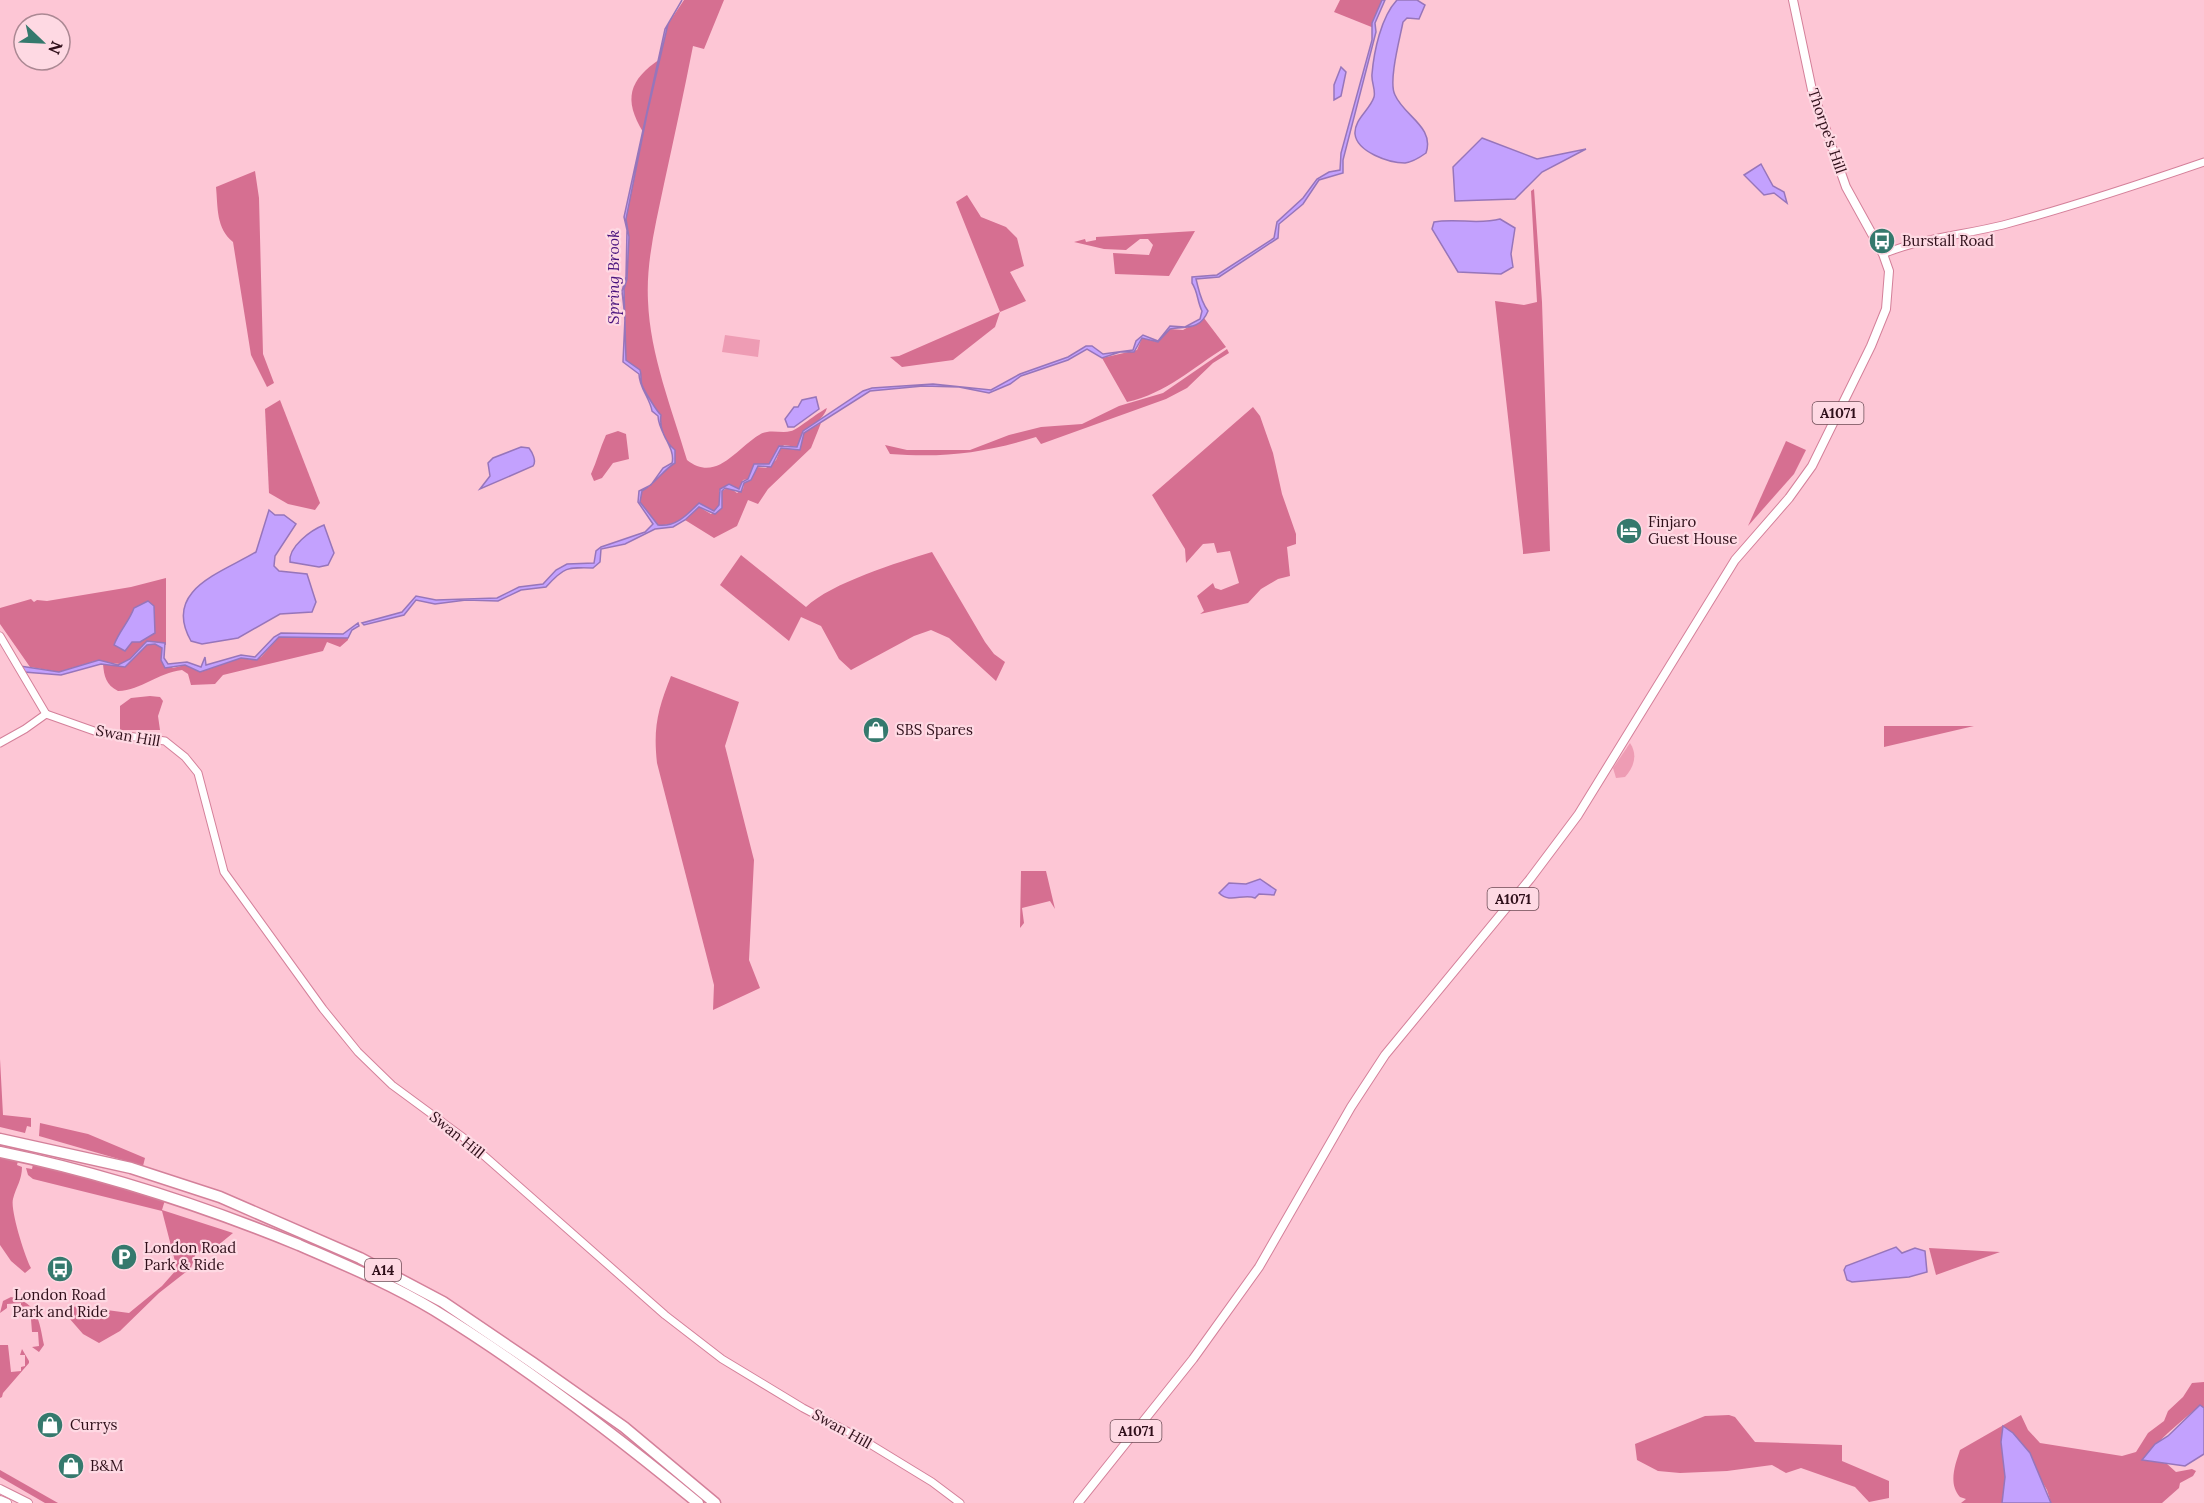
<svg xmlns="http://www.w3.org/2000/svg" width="2204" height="1503" font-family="Lora,serif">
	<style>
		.green { fill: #ee9cb4 }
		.forest { fill: #d66f91 }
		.water { fill: #c3a1fe; stroke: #9775ba; stroke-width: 1.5 }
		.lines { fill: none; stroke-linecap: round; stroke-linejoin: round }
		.minor-casing { stroke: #d4809a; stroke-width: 9 }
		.major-casing { stroke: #d4809a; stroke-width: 10 }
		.highway-casing { stroke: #d4809a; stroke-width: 13 }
		.minor { stroke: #fff; stroke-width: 7 }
		.major { stroke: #fff; stroke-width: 8 }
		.highway { stroke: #fff; stroke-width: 10 }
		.labels { text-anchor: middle; stroke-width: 4.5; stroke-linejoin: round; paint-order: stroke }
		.shield { fill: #fed9e3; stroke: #6d4c56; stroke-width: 1.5 }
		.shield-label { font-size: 14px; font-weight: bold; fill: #2f0f1a }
		.street-label { font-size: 15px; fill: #2f0f1a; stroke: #fed9e3 }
		.poi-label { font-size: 15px; fill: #2f0f1a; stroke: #fed9e3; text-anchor: start }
		.water-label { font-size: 16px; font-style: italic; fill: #48117d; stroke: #fed9e3 }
	</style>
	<rect width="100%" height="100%" fill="#fdc6d5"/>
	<g class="green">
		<polygon points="725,335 760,340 758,357 722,352"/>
		<path d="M1630 743C1638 755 1634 767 1625 777L1616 778 1613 768Z"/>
	</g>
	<g class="forest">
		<path d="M684 0H724L704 49 693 46C684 92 674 138 664 184 656 223 646 261 648 301 650 355 672 409 687 460 716 483 736 449 759 435 769 428 781 434 791 431 797 430 817 413 827 408 821 426 804 423 797 447L784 445 769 464H754L748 479 743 480 739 490 732 485 719 491V505L714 511 699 503C687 515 676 527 658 525L640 502 642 491C655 484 661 471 675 463V451C665 442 659 427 661 415 657 412 644 390 642 385 640 380 642 375 640 370L626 360 624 289 627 279 629 237 626 219 647 114 668 24Z"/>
		<polygon points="1340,0 1382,0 1372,23 1374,28 1334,12"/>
		<path d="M660 59 643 132C623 99 629 80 660 59Z"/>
		<path d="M255 171 259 198 263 354 274 383 267 387 251 355 233 242C216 228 218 208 216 187Z"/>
		<polygon points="1534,189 1542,302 1550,551 1523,554 1523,551 1495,301 1524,305 1537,302 1531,191"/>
		<polygon points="967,195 981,217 1006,227 1017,238 1024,266 1010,272 1026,301 1000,312 995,327 953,360 902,367 890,357 899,356 1000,312 956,202"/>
		<polygon points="1195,231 1169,276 1115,274 1113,253 1149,255 1153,245 1148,239 1140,239 1126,250 1104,249 1074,242 1085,239 1086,242 1096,240 1096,237"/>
		<path d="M1204 318 1226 347C1192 368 1167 393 1127 402L1102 358 1137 350 1142 338 1158 342 1170 329 1183 330Z"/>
		<path d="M1227 349 1229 353 1213 363 1187 388 1166 399 1041 444 1036 437C983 453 946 458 890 454L885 445 907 450H970L1009 435 1041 427 1082 424 1119 406 1163 393Z"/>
		<polygon points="280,400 320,503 315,510 288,504 269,493 265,409"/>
		<polygon points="1253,407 1260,416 1273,453 1282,494 1296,534 1296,544 1287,547 1290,576 1278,579 1261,589 1248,603 1200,614 1204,611 1197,596 1213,583 1215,588 1221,590 1239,583 1230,551 1217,553 1214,543 1203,544 1186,563 1185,549 1152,495"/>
		<polygon points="821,423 811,448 768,489 758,504 748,500 737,526 714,538 685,520 699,507 711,514 722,508 722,491 729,487 737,493 743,489 744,483 751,480 757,467 766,468 776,460 781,448 800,450 804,433"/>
		<path d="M618 431 626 434 629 459 613 463 602 478 594 481 591 474C597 461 600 448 606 435Z"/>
		<polygon points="1786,441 1806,450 1794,474 1748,526"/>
		<path d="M932 552 985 642 994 654 1005 662 996 681 949 638 931 630 914 636 851 670 839 659 821 626 801 617 789 641 720 585 741 555 806 607C831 583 899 562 932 552Z"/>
		<polygon points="166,578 166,645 146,642 130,659 120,664 95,661 59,672 30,667 0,624 0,608 31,599 34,602 37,600 47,601 131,587"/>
		<path d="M280 636 348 638V640L340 647 327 642 323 651 223 675 215 684 191 685 188 674 182 670C157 673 142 690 118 691 106 685 104 676 103 664L125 667 147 645H160L162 648 161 660 173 668 185 665 200 672 241 658 254 660 261 657Z"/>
		<path d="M671 676 739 702 725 746 754 860 749 960 760 988 713 1010 714 985 657 763C653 727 658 709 671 676Z"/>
		<polygon points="150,696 160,697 163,701 158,716 160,730 120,730 120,706 131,698"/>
		<polygon points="1884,726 1974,726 1884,747"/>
		<polygon points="1021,871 1046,871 1055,909 1050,901 1022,908 1024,923 1020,928"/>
		<polygon points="0,1059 3,1115 31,1118 31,1127 27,1126 25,1133 0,1127"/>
		<polygon points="40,1123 88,1134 145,1158 143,1166 39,1136"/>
		<path d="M0 1157 18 1161 17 1165 22 1167C22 1180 16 1187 13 1199 10 1210 25 1257 31 1268L25 1273 11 1261 0 1245Z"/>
		<polygon points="33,1164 150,1194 165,1200 162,1210 233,1233 211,1251 196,1253 191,1268 159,1293 120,1331 99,1343 83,1334 62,1310 77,1306 129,1313 162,1286 177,1269 162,1211 33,1179 28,1175 26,1168 32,1169"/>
		<polygon points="1929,1248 2000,1252 1936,1275"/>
		<path d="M11 1297C38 1303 39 1320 44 1345L39 1352 32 1347 39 1346 38 1332H32L30 1306 21 1307V1303L7 1304V1308L0 1313 3 1301Z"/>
		<polygon points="0,1345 8,1345 11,1372 21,1371 21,1367 25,1366 25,1355 20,1355 22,1349 29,1361 29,1363 3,1393 2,1397 0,1398"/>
		<path d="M2204 1382V1408L2200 1406C2181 1421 2157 1441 2143 1460L2166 1463 2176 1472 2192 1469 2196 1471 2193 1476 2180 1483 2179 1488 2162 1503H2051L2047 1490 2013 1433 2003 1427 2001 1442 2005 1477 2002 1503H1961L1966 1499 1960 1497C1948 1484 1955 1465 1960 1450L2021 1415 2028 1430 2040 1443 2122 1456 2136 1452 2148 1433 2164 1421 2168 1411 2183 1397 2192 1383Z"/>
		<polygon points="1729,1415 1735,1417 1755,1442 1842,1445 1842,1461 1889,1481 1889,1498 1869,1502 1855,1487 1801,1468 1786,1473 1772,1465 1727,1471 1680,1473 1658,1471 1637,1460 1635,1444 1705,1416"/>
		<polygon points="0,1470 58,1503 45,1503 0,1477"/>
	</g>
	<g class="water">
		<path d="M682 0 668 24 647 114 626 219 629 237 627 279 624 289 626 360 640 370C642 375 640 380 642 385 644 390 657 412 661 415 659 427 665 442 675 450V463C662 471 655 484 642 491L640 502 658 525C676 527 687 515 699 503L714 511 719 505 720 489 729 484 739 489 742 482 748 479 754 464H769L779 446 797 447 803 431 863 391 872 388 933 384 991 390 1020 374 1068 357 1086 346H1092L1103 354 1133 350 1136 341 1143 335 1158 341 1170 326 1185 327 1200 319 1202 311C1197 301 1198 292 1192 283V277L1217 275 1274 238 1277 222 1303 198 1317 179 1329 172 1340 170 1341 153 1372 40V23L1382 0H1385L1375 23 1376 32 1343 160V173L1319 180 1303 204 1279 224 1278 238 1219 277 1196 279C1199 290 1200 300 1208 311 1200 331 1185 326 1170 329L1158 342 1142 338 1134 352H1120L1102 358 1087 349 1068 360 1021 376 1010 384 989 393 959 387 923 386 870 391 804 433 800 450 781 448 771 467 758 466 751 480 744 483 741 492 725 488 722 491V508L715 514 699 507 685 520 673 527 655 529 625 544 601 549 600 562 593 568C567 567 564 567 546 587L521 590 498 601 466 600 435 604 416 600 404 615 364 625 362 623 402 612 416 596 436 600 497 598 519 587 543 584 556 570 567 564 594 563 596 551 601 547 645 532 653 524 638 502 639 491 651 485 663 468 672 463C676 448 658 432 658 416L652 411C650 398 639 388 639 374L623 362 625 318 622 291 626 277 627 230 624 217 665 29Z"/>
		<path d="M1397 0H1417L1425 5 1419 19 1407 18 1403 22C1400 38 1388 82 1395 95 1404 116 1435 127 1426 153 1419 158 1413 162 1405 163 1389 163 1357 152 1355 134 1354 119 1370 110 1374 97 1376 90 1371 82 1372 74 1374 51 1381 17 1397 0Z"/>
		<polygon points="1341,67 1346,72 1341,96 1334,100 1334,85"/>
		<polygon points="1482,138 1537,159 1586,149 1542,172 1515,199 1455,201 1453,167"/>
		<polygon points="1761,164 1773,186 1784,192 1787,203 1774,193 1764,195 1744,175"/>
		<path d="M1500 219 1515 228 1511 254 1513 267 1501 274 1458 272 1432 229 1434 222C1456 218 1479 225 1500 219Z"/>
		<polygon points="816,397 819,409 794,427 788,427 785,419 794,407 798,407 802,400"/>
		<path d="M521 447 529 448C532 452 537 461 533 466L480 489 490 476 488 463 493 458Z"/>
		<path d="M269 510 275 515H284L296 524 275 556 274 566 279 571 307 574 316 602 312 612 280 614 238 638 202 644 191 641C162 590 221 573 256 552Z"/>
		<path d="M324 525 334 553 328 565 319 567 290 562C288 547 311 530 324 525Z"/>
		<path d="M148 601 154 606 155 633 140 642H132L125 651 114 645C119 631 129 622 134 608Z"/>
		<polygon points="358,623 359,626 352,630 348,638 279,637 257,660 241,658 200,672 185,665 165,668 161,660 162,648 155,644 147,645 125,667 101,664 61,675 24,672 20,666 59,672 99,660 118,665 130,659 147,641 165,643 164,658 168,664 187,662 201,667 205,657 206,665 241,655 255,657 274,637 281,633 343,634"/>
		<path d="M1260 879 1276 890 1274 895 1259 894 1255 898C1243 893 1230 904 1219 893L1229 883 1246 884Z"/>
		<polygon points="1896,1247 1902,1253 1915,1248 1925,1251 1927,1272 1909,1277 1852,1282 1847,1280 1844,1270 1846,1266"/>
		<polygon points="2200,1405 2204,1408 2204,1454 2185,1466 2142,1460 2155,1444 2168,1436"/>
		<polygon points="2003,1426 2013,1433 2030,1453 2051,1503 2002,1503 2005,1477 2001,1442"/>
	</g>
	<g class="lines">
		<defs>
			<g id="minor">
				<path d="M1883 254C1921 238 1963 235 2003 225 2071 207 2137 185 2204 162"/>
				<polyline points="0,636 46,714"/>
				<polyline points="46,714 97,732 165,741 185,757 198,773 224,872 323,1009 358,1052 392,1085 464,1138 665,1315 722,1359 803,1408 860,1438 932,1482 960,1503"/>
				<polyline points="0,743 25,729 46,714"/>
			</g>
			<g id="major">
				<polyline points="0,1489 28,1503"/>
				<polyline points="0,1500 7,1503"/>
				<polyline points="1078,1503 1193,1359 1259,1267 1351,1107 1385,1055 1530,879 1578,815 1735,560 1789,498 1812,466 1871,346 1886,309 1889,271 1883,254 1846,187 1812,90 1793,0"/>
			</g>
			<g id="highway">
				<polyline points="0,1139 131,1168 220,1197 360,1258 443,1302 533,1363 624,1427 715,1503"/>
				<path d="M0 1152C103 1173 201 1205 299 1245 345 1265 391 1284 434 1310 527 1367 614 1434 698 1503"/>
			</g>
		</defs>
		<use href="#minor" class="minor-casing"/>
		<use href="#major" class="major-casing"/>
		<use href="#highway" class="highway-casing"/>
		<use href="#minor" class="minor"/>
		<use href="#major" class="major"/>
		<use href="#highway" class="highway"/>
	</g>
	<defs>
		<symbol id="bus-disc" viewBox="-11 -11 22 22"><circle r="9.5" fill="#35796d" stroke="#fed9e3"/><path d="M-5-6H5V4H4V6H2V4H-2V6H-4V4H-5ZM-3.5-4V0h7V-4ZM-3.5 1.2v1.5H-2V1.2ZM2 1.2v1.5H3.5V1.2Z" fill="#fff"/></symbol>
		<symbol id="hotel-disc" viewBox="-11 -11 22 22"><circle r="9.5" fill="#35796d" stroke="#fed9e3"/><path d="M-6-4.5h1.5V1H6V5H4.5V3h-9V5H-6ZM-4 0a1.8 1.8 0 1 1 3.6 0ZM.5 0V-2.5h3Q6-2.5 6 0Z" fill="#fff"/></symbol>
		<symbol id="shop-disc" viewBox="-11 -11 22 22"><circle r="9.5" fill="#35796d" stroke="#fed9e3"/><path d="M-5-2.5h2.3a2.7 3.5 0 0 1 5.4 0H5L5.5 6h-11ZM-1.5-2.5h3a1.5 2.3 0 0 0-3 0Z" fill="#fff"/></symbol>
		<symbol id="parking-disc" viewBox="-11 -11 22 22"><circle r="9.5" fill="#35796d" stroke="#fed9e3"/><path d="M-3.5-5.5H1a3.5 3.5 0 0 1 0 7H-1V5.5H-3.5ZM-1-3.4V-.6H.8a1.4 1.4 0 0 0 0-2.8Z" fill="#fff"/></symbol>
	</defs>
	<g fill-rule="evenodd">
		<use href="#bus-disc" x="1867" y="226" width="30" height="30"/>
		<use href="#hotel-disc" x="1614" y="516" width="30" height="30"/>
		<use href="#shop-disc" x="861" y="715" width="30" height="30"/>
		<use href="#parking-disc" x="109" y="1242" width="30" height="30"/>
		<use href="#bus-disc" x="45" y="1254" width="30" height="30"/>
		<use href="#shop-disc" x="35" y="1410" width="30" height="30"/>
		<use href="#shop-disc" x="56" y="1451" width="30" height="30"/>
	</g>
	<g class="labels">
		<g class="shield">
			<rect x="1812.5" y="402" width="51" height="22" rx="4.5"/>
			<rect x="1487.5" y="888" width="51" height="22" rx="4.5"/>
			<rect x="365" y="1259" width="36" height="22" rx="4.5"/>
			<rect x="1110.5" y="1420" width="51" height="22" rx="4.5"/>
		</g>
		<g class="shield-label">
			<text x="1838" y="418">A1071</text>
			<text x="1513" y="904">A1071</text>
			<text x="383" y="1275">A14</text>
			<text x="1136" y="1436">A1071</text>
		</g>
		<g class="street-label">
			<text transform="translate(1827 131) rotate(71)" y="5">Thorpe's Hill</text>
			<text transform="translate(128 736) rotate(10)" y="5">Swan Hill</text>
			<text transform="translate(457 1135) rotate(39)" y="5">Swan Hill</text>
			<text transform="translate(842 1429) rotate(29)" y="5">Swan Hill</text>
		</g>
		<g class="poi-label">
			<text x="1902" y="246">Burstall Road</text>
			<text x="1648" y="527">Finjaro<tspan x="1648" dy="17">Guest House</tspan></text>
			<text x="896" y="735">SBS Spares</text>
			<text x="144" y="1253">London Road<tspan x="144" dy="17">Park &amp; Ride</tspan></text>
			<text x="60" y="1300" text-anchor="middle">London Road<tspan x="60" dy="17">Park and Ride</tspan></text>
			<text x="70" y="1430">Currys</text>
			<text x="90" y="1471">B&amp;M</text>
		</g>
		<g class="water-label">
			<text transform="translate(613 277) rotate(-90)" y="6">Spring Brook</text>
		</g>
	</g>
	<g transform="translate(42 42) rotate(113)"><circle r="28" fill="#fed9e3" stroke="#ab8893" stroke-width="1.5"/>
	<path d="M0-4.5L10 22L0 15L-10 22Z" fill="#35796d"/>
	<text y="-9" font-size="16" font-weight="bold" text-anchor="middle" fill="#2f0f1a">N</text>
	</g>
</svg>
